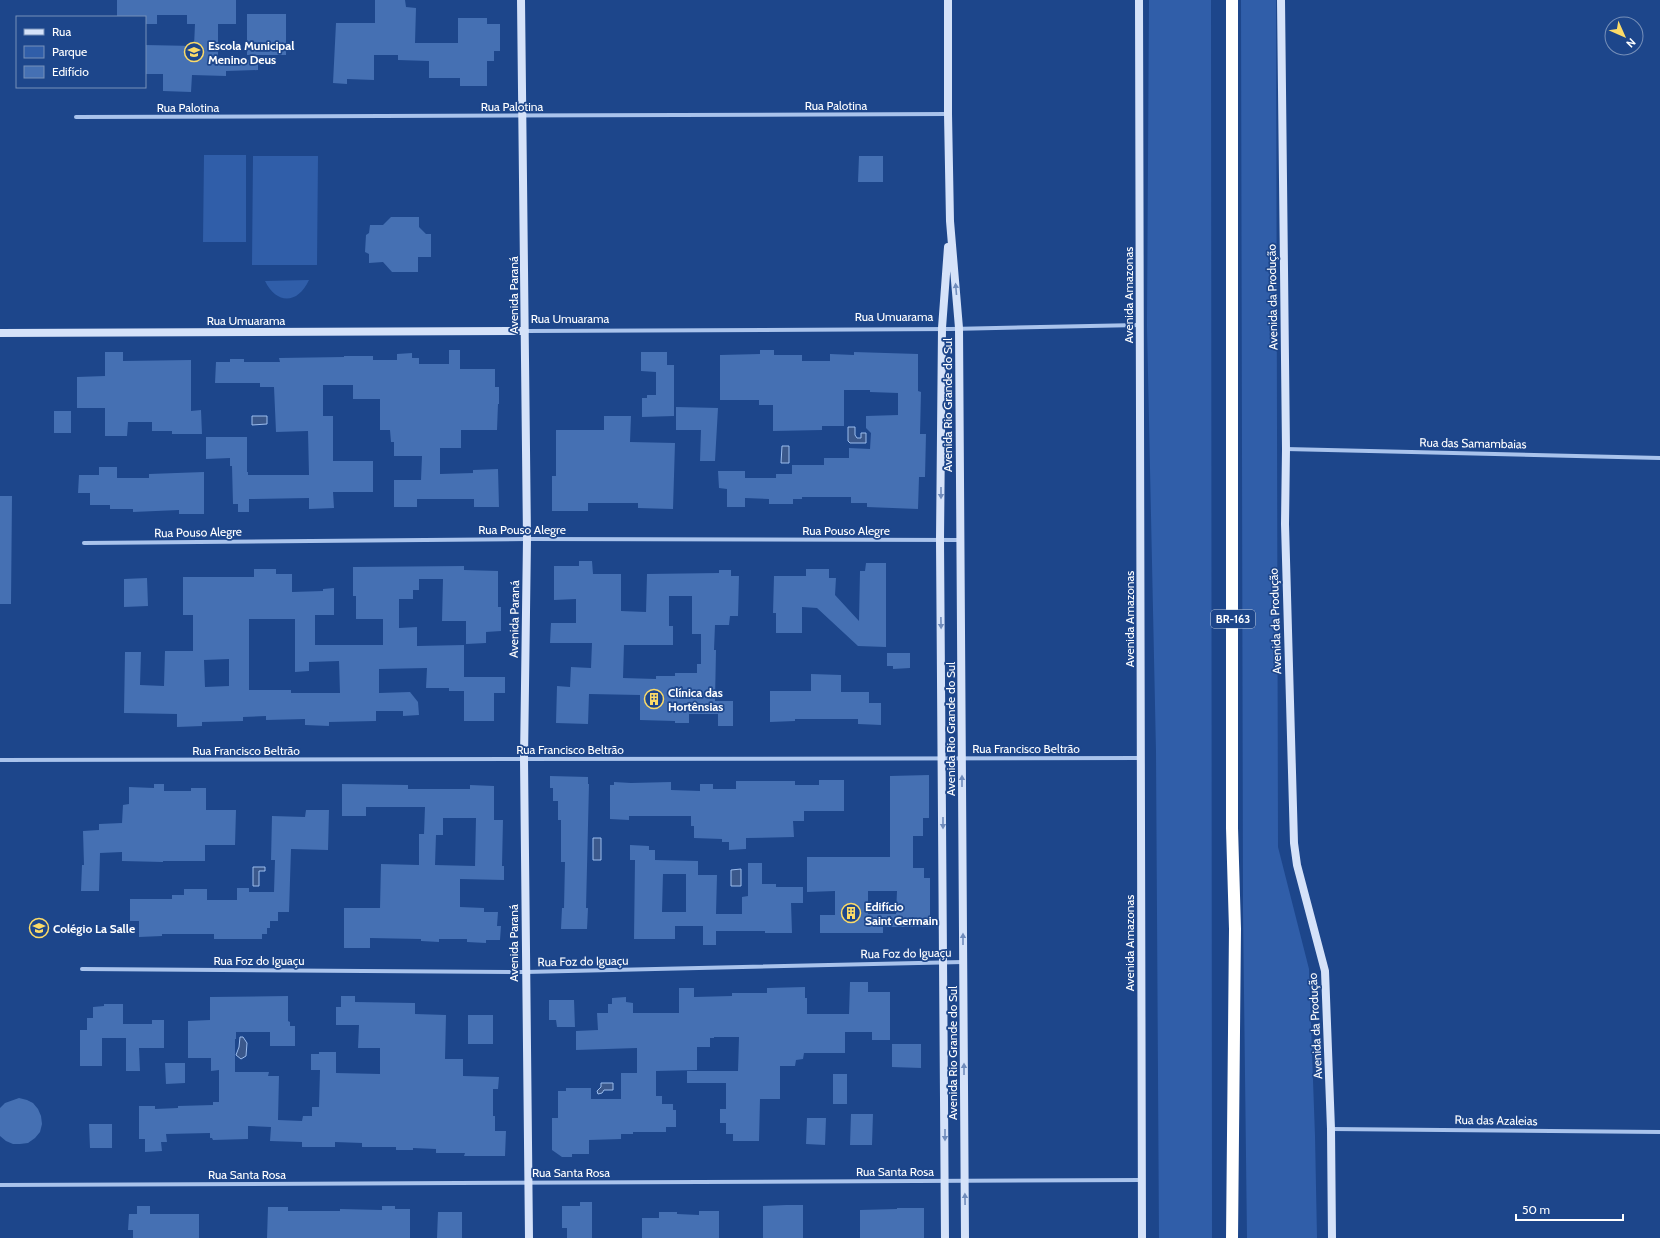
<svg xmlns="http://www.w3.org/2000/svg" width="1660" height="1238" viewBox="0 0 1660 1238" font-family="Cabin,sans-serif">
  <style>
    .green { fill: #305ea9 }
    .water { fill: #3b588b; stroke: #9cbdee }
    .building { fill: #4570b3; fill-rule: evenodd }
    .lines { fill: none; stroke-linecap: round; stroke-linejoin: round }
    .street { stroke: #a9c3ec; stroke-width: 4 }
    .secondary { stroke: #d5e2f9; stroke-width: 8 }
    .highway { stroke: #fff; stroke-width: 12 }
    .oneway { fill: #708cbc }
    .labels { text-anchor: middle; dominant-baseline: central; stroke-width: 3.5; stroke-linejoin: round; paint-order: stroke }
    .shield { fill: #1d468b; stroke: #bbc8dc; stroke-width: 1 }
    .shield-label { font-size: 11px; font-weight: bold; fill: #fff }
    .poi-label { font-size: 12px; font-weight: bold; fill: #fff; stroke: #1d468b; text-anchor: start }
    .street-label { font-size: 12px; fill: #fff; stroke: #1d468b }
  </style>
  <rect width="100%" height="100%" fill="#1d468b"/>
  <path class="green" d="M1149,0H1211L1212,1238H1159L1156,752L1147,326Z
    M1241,0H1276L1278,847L1309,969L1315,1136L1317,1238H1247L1243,911Z
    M204,155H246V242H203Z
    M253,156H318L317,265H252Z
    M309,280C298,304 277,305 265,281Z"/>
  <path class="water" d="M252,416H267V424L252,425Z
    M848,427H855V435L857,438H861V433H866V443H850L848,441Z
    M782,446H789V463H781Z
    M593,838H601V860H593Z
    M253,867H265V871H259V886H253Z
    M741,869V886H731V870Z
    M240,1037H243L247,1043L246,1056L241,1059L236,1055L239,1047Z
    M601,1083H613V1090H604L602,1093L598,1094L597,1091L601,1087Z"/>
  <path class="building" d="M117,0H236V24H218V60H258V70L226,71V76L192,75L191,92L163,91V74H145V45L194,46L195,24H187V15H157V24H145V17H117Z
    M375,0H405L406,7L416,8L415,43H458V18H487V24H500V51H494V61H487V86H460V78H429V61L398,60V55H374V80L347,79V84L333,83L336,23H375Z
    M247,14H286V55H247Z
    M859,156H883V182H858Z
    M391,217H419V227L426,234H431V257H418V272H392L383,262L369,263V254L365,252L366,235L369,233L370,225H383Z
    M449,350H460V369H495V387H499V404H498L497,430H461V448H440V474L473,473V470L498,469L499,507H474V499H417V507H394V480H421L422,456H394V442H391L390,430H380V399H353V385H323V416H333V461H373V492H333L334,508L309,509V498L249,499V512H238V504H233L232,466H230V458L206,459V437H247V472H248V475H309L308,431L276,432L274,387H260V383H215L216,362H230V359H244V362H280L279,358L344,357V356H373V360H397V354L412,353V358H419V364H449Z
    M760,350H774V355H802V361H830V354L854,355V352L918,354V391L921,392L920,434H926L925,477H919L918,509L867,507V503H851V497H802V499H793V504H769V499L745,498V507H727V489L719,488L718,471H745V478H776V474H792V465H824V458H849V448L870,449L871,433L866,428V416L898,415V393L870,392V390H844V426H822V430L773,431V405H759V400H720V355L760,354Z
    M105,352H123V361L191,360V411L201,410L202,434H172V431H152V422H128L127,436H105V408H77V377L105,376Z
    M641,352H667V365H674V416L642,417V398H647V395H656V372L641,371Z
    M676,407L718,408L715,461H700L701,430H676Z
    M54,411H71V433H54Z
    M604,416H631L630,442L675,443L673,509L638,508V503H588V511H552V476H556V430H604Z
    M99,467H117V478H149V474L204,472V514H179V510L133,512V509H110V505H90V493H78L79,475H99Z
    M0,496H12L11,604H0Z
    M579,561H592L593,574H621V611L646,612L647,574L719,573V570H731V576H739L738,616H730L729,625H715L714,650H716L715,701H733V726H718V714H689V723H675V721L640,720V695L589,694L588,724L556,723L557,686L570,687L571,667L591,668L592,643H550L551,623H576V599L554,600V566H579ZM669,596H692V634H701V664H697V673H675V676H656V679L623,678L624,645H673V626H669Z
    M866,563H886V647L858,646L817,608L802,607V633H776V613H773L774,576H806V569H829V578H836L835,595L859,621L860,571H865Z
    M464,566V570L498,571V607H501V631L486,632V643L466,644V621H442L443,579H419V590H413V599H399V628L417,627V646L464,645V677H505V693H494V721H464V691H449V688H426L427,668L379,669V693L410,692L418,702L419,715L403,716V711H376V721L329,722V726L305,725V719L266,720V716L243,717V721L202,722V726L177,727V714L124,713L125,652H141L140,685L164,686L165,651H193V615H183V577H254V569H276V574H292V592L323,591V589L334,588V615H315V645H383V619H356V596H353V567ZM249,619H295V672L309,671V662L339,661L340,693H291V690H249ZM229,659V686L205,687L204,660Z
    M147,578L148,606L124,607V579Z
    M887,653H910V668L893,669V666H887Z
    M811,674L841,675V692H869V703H881V725L858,724V719H795V721L770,722V691H811Z
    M929,775V818H923V836H913V868H924V878H930V927H883V933H820V915H835V891L807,892V857H890V776ZM868,891H897L896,914H868Z
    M550,776L588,777V784H589L586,908H588L587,929H561L562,908H564L565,862H561V820H558V801H553V788H550Z
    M819,780H844V811H804V821H793L794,837L746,838V849L729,850V842H722V839L694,838V826H691V816H629V820L610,819V785H614V782L631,783L671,782V790L700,791V784H713V789H736V781H795V785H819Z
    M154,784H164V791H191V788H206V810H236L235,845H205V861H163V862L122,861V852L100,853L99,891H81L82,865H84L83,831L99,830V824L122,823L123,805L129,804V787L154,788Z
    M342,784L408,785V789H470V785L494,786V820H503L502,866H504V880L460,879V907L484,908V912H498L497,926H501L500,940H486V943L467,942V939H439V942L421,941V939L370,938V948H344V908H380L381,864L419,865V834H424L425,807H366V816H342ZM443,818H476L475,866L435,865L436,835H443Z
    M306,810H329L328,850L291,849L289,912H278V921H270V928H267V934H262V939H214V934H162V936L139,937V921H130V899H172V895H184V889H207V900H237V888H249V892H274L275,860H271L272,816L305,817Z
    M630,845L649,846V850H655V860L698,861V875H717L716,914H742V897L748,896V863H762V884H776V887H803V903H791L792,933H765V931H716V945H703V926H675V939H634L635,860H630ZM663,874H686V912H662Z
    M850,982H868V992H890V1040H872V1032H845V1053H804L803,1059L796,1060L795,1066H780V1099H760L759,1141H733V1134H726V1123H720V1109H726V1083H687V1071H738L739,1037H714V1038H710V1047H697V1070L656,1071V1096H662V1104H673V1110H676V1127H666V1132H633V1134H621V1139L589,1140V1154H572V1157H562L552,1150V1118H558V1091H566V1088H591V1099H621V1073H637V1048L576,1050V1031L598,1030L597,1013H608V1004H612V998L626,997V1002L633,1003V1013H679V988H694V997L732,996V993H767V988L805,987V998H807V1014H849Z
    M288,996V1021L290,1022V1026H295V1046H270V1032H236V1039H235V1072H269L268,1076H279L278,1120L302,1121L303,1116H312V1107H319L320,1070H311V1054H319V1052H336V1073L380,1074V1048H358L359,1025H336V1007H341V996H355V1002L415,1003V1014L446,1015L445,1059H463V1076L499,1077L498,1089H493V1116H495V1131H506L505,1156H464L465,1153H436V1149L413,1148V1150H396V1147H362V1143L335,1142V1147H302V1142L270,1141L271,1127L248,1126V1139L213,1140L212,1138H210V1133L166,1134L167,1142H161L162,1151L145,1152V1139H139V1106H155V1109L178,1108V1106L213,1105V1102H219V1070L211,1071V1058H188V1021L210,1020V997Z
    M549,1000H574L575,1027H557L556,1020H549Z
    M104,1004H123V1024H152V1020H164V1048H139L140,1071H126V1038H102V1066H80V1030H87V1018H93V1007L104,1006Z
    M468,1015H493V1044H468Z
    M892,1044H921V1068L892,1067Z
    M165,1063H185V1083L166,1084Z
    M833,1074H847V1104H833Z
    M19,1098L27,1100L33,1103L38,1109L41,1116L42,1124L40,1132L35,1138L28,1143L20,1144H13L6,1141L0,1136V1108L5,1103Z
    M851,1114H873L872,1145H850Z
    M807,1118H826L825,1145L806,1144Z
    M89,1124H112V1148H90Z
    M580,1202H592V1238H567V1228H562V1206H580Z
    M786,1205H803V1238H763V1206Z
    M137,1206H150V1214H199V1238H133V1230H128L129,1214H137Z
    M382,1206H395V1209H410V1238H267L268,1207H288V1211H340V1209L382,1210Z
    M897,1208H924V1238H860V1210L897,1209Z
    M699,1211H719V1238H642V1218H659V1212H677V1214L699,1215Z
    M438,1212H462V1238H437Z"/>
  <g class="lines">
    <path class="street" d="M76,117L948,114
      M525,331L951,329L1139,325
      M1286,449L1660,458
      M84,543L527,539L960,540
      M0,760L1141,758
      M82,969L525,972L963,962
      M1331,1129L1660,1132
      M0,1185L1142,1180"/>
    <path class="secondary" d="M521,0L527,539L524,759L529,1238
      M948,0V114L950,221L959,328L965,1238
      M1139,0L1142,1238
      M1281,0L1286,449L1285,524L1294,843L1297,865L1325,971L1331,1129L1332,1238
      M0,333L525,331
      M945,1238L940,540L942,328L948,247"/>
    <path class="highway" d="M1232,0V828L1235,929L1232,1238"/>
  </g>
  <defs><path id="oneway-solid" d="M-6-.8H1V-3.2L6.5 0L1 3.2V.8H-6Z"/></defs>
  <g class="oneway">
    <use href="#oneway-solid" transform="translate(956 289) rotate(-95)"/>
    <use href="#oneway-solid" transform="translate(941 493) rotate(90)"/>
    <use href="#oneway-solid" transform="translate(941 623) rotate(89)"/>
    <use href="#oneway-solid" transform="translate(962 781) rotate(-90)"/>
    <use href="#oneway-solid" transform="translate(943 823) rotate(90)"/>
    <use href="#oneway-solid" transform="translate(963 939) rotate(-90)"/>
    <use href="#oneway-solid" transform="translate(964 1069) rotate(-90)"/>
    <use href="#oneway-solid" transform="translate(945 1135) rotate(90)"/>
    <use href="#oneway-solid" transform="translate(965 1199) rotate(-91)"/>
  </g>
  <defs>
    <g id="school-ring" transform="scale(1)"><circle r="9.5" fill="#1d468b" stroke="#fcdb68" stroke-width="1.5"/><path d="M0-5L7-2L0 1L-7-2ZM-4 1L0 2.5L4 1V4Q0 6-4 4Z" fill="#fcdb68"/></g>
    <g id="building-ring" transform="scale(1)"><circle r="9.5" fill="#1d468b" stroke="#fcdb68" stroke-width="1.5"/><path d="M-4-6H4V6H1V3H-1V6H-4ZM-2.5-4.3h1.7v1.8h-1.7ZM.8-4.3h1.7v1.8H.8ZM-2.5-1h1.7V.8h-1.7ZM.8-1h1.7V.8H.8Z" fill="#fcdb68"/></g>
  </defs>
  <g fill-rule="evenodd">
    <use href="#school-ring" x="194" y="52"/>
    <use href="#building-ring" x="654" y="699"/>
    <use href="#building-ring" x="851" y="913"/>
    <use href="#school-ring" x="39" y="928"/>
  </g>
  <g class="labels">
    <rect class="shield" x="1211" y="610" width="44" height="18" rx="3"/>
    <g class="shield-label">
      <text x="1233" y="619">BR-163</text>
    </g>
    <g class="poi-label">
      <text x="208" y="45">Escola Municipal<tspan x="208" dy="14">Menino Deus</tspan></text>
      <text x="668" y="692">Clínica das<tspan x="668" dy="14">Hortênsias</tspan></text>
      <text x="865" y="906">Edifício<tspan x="865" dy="14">Saint Germain</tspan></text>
      <text x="53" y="928">Colégio La Salle</text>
    </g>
    <g class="street-label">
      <text x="836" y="105">Rua Palotina</text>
      <text x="512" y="106">Rua Palotina</text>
      <text x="188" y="107">Rua Palotina</text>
      <text transform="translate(513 295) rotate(-90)">Avenida Paraná</text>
      <text transform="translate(1128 295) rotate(-90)">Avenida Amazonas</text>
      <text transform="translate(1272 297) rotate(-91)">Avenida da Produção</text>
      <text x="894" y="316">Rua Umuarama</text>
      <text x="570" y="318">Rua Umuarama</text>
      <text x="246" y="320">Rua Umuarama</text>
      <text transform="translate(947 405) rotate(-90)">Avenida Rio Grande do Sul</text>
      <text transform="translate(1473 443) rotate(1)">Rua das Samambaias</text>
      <text x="522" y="529">Rua Pouso Alegre</text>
      <text x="846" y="530">Rua Pouso Alegre</text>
      <text transform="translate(198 532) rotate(-1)">Rua Pouso Alegre</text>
      <text transform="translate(514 619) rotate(-89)">Avenida Paraná</text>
      <text transform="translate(1129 619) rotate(-90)">Avenida Amazonas</text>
      <text transform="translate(1275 621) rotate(-92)">Avenida da Produção</text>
      <text transform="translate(950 729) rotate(-90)">Avenida Rio Grande do Sul</text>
      <text x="1026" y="748">Rua Francisco Beltrão</text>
      <text x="570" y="749">Rua Francisco Beltrão</text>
      <text x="246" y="750">Rua Francisco Beltrão</text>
      <text transform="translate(513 943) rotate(-90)">Avenida Paraná</text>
      <text transform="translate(1129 943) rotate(-90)">Avenida Amazonas</text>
      <text transform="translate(906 953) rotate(-1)">Rua Foz do Iguaçu</text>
      <text x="259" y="960">Rua Foz do Iguaçu</text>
      <text transform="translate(583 961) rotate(-1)">Rua Foz do Iguaçu</text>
      <text transform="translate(1315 1026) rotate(-93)">Avenida da Produção</text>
      <text transform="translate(952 1053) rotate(-90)">Avenida Rio Grande do Sul</text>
      <text transform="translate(1496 1120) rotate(1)">Rua das Azaleias</text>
      <text x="895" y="1171">Rua Santa Rosa</text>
      <text x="571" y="1172">Rua Santa Rosa</text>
      <text x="247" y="1174">Rua Santa Rosa</text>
    </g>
  </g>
  <rect x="16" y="16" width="130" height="72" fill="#1d468b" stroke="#7790b9"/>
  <rect x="24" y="29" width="20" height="6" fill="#d5e2f9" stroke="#7790b9"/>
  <text x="52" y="36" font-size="12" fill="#ffffff">Rua</text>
  <rect x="24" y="46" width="20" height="12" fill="#305ea9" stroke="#7790b9"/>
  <text x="52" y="56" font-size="12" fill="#ffffff">Parque</text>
  <rect x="24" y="66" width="20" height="12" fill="#4570b3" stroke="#7790b9"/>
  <text x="52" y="76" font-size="12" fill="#ffffff">Edifício</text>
  <g transform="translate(1624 36) rotate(135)"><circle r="19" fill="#1d468b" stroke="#7790b9"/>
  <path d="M0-3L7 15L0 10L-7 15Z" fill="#fcdb68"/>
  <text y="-6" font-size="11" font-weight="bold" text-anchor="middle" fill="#ffffff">N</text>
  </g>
  <path d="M1516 1214v6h107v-6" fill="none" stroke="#ffffff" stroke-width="2"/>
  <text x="1522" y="1214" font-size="12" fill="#ffffff" stroke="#1d468b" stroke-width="3" paint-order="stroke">50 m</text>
</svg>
